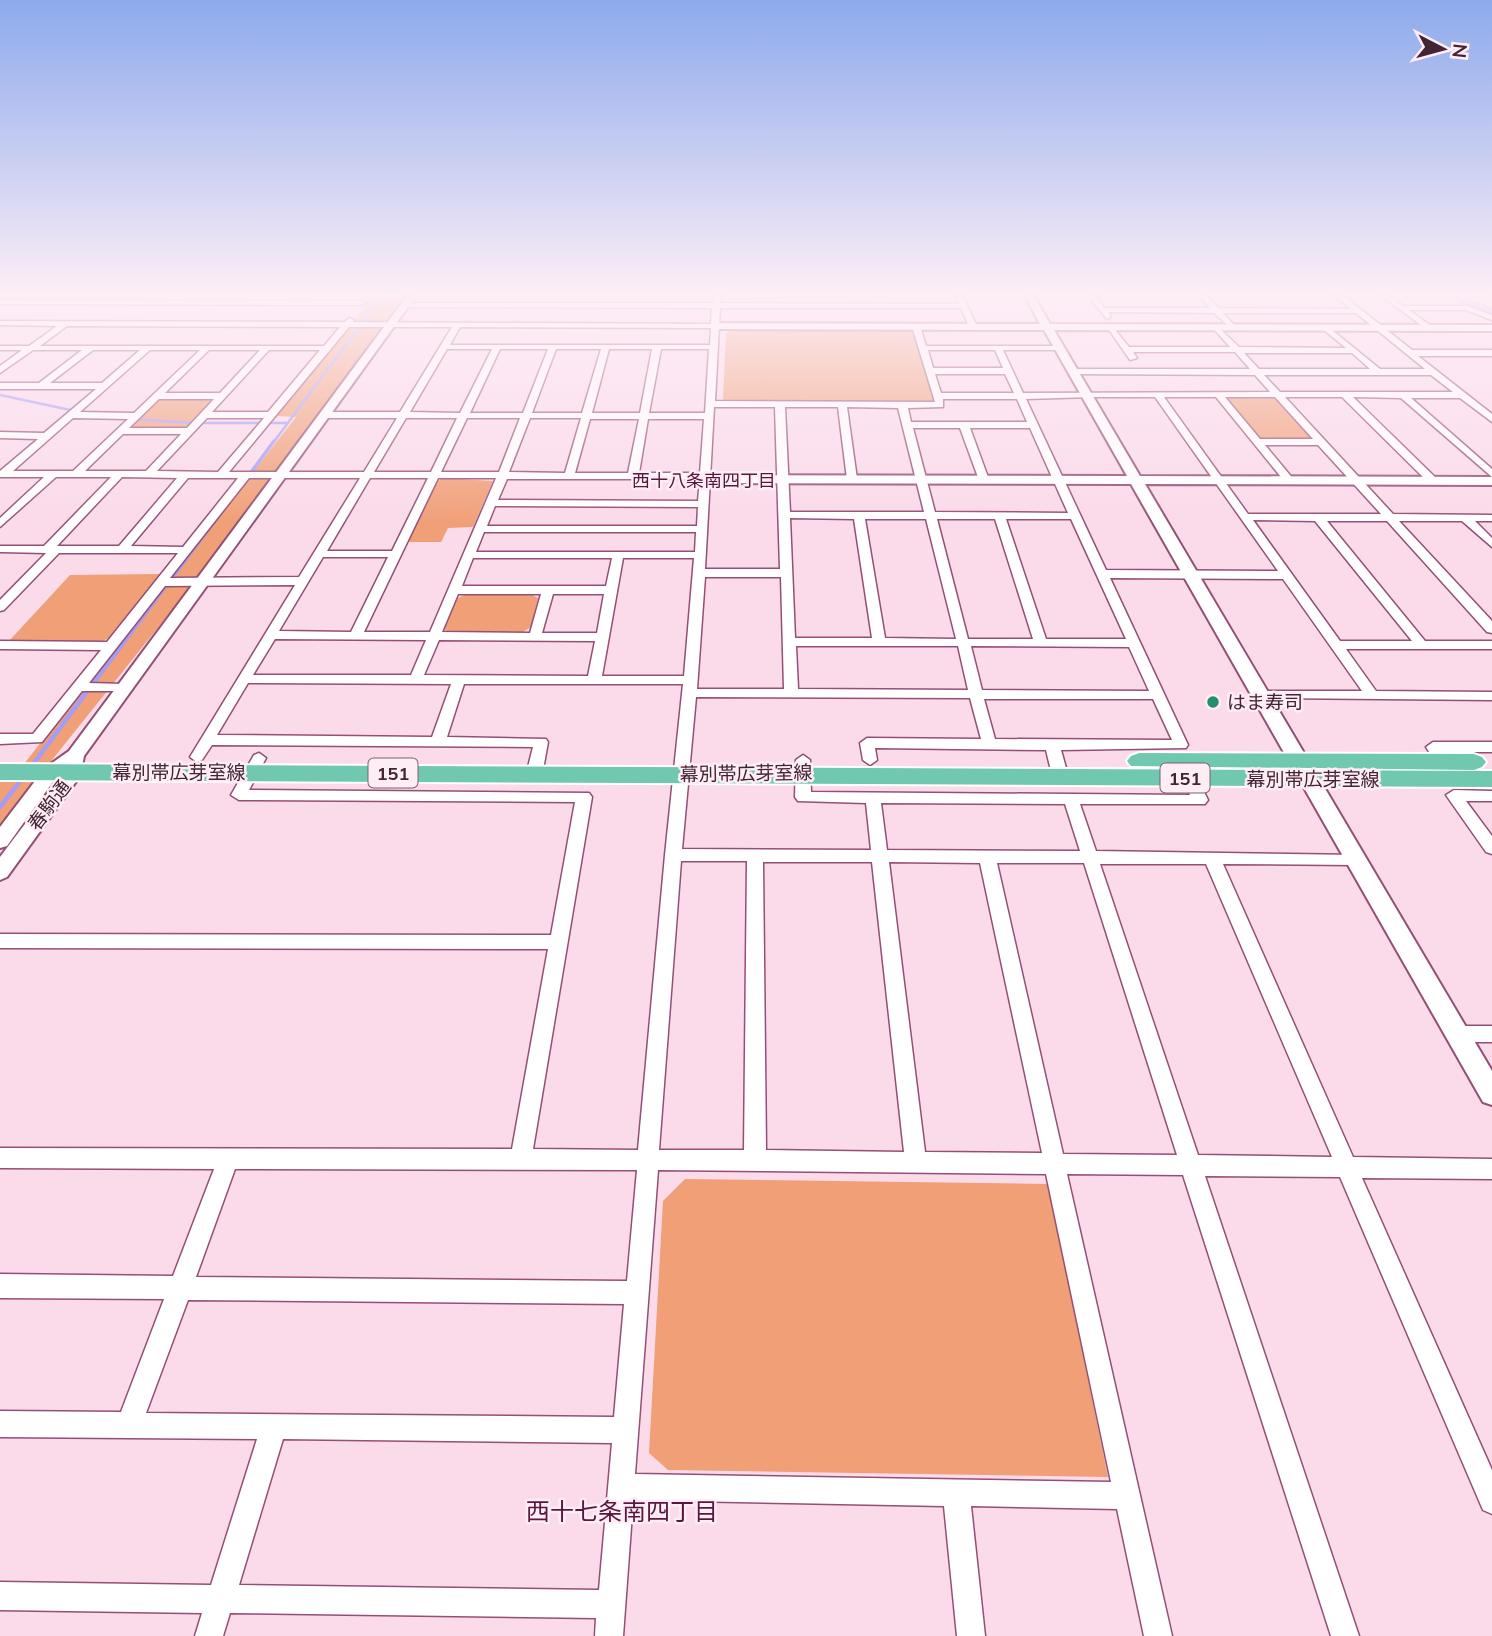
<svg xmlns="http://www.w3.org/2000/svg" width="1492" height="1636" viewBox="0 0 1492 1636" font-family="Mulish,'Noto Sans JP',sans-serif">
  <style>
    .green { fill: #f09f77 }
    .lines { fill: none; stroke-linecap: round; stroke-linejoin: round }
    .stream-far2 { stroke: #a49cf5; stroke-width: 2.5 }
    .stream-far1 { stroke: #a49cf5; stroke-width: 3.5 }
    .stream { stroke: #a49cf5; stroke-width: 4.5 }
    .river { fill: #a49cf5; fill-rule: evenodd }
    .minor-casing { stroke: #944f75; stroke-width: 3 }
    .tertiary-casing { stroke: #944f75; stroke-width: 4 }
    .primary-casing { stroke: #fff; stroke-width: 4 }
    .minor { fill: #fff; fill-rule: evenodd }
    .tertiary { fill: #fff; fill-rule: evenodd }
    .primary { fill: #6fc8af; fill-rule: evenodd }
    .poi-dot { fill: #258f6d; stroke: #feedf5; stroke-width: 2.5 }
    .labels { text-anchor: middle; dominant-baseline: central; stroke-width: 5; stroke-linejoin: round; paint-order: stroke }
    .far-neighbourhood-label { font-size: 18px; fill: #57173e; stroke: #feedf5 }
    .shield { fill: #feedf5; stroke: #7a606f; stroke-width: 2 }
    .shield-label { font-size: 18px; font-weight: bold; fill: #422435 }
    .poi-label { font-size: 19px; fill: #422435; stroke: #feedf5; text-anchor: start }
    .street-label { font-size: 19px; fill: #422435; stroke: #feedf5 }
    .near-neighbourhood-label { font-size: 24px; fill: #57173e; stroke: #feedf5 }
  </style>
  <rect width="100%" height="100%" fill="#fbdaea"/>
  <path class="green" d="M374,296H404L196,580L0,825V778H13L296,417L276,416Z
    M906,329L913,332L935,399L930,403L723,400L726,333L731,330Z
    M1227,396L1275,398L1312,437L1311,440L1259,438L1226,400Z
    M162,398H216L188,427H129Z
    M443,478L493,481L473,527L448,528L441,542H406L436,482Z
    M160,574L109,638L100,642L9,641L70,575Z
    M466,594H530L538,598L531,627L523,632H449L443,629L456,599Z
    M685,1179L1048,1184L1108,1477L668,1470L649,1453L663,1201Z"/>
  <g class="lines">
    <path class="stream-far2" d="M0,395L75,411
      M122,418L192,423H288
      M273,443L382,296"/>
    <path class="stream-far1" d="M249,475L274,441
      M131,633L223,510"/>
    <path class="stream" d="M31,767L132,631
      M0,807L24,776"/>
    <path class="river" d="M1442,296H1462L1492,307V316Z"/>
    <g class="minor-casing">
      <path id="minor" d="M713,296H721L720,303L959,304L956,297L963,296L977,327L970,329L961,308H720L715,401L935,402L912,326L916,324L920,326L926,346H1062V350H1003L1023,393L1270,392L1255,375L1071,374V370L1074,369H1250L1235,352H1133L1137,358L1130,360L1107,327L1111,325L1129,347H1230L1212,327L1216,325L1239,347L1346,348L1324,330L1327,326L1380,369H1425L1356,313H1223L1236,327L1232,329L1214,313L1108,312L1111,317L1107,319L1088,296H1096L1104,308H1210L1199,296H1207L1219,308L1350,309L1335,296H1344L1412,350H1492V356H1418L1492,414V422L1460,398H1411L1492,469V477L1401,398L1353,397L1437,479V483H1429L1342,397H1285L1393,514L1492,515V521H1475L1492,538V547L1462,521H1399L1492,621V633L1487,632L1387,521H1327L1425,641H1492V649H1346L1376,691L1492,692V700L1256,698L1254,695L1261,691H1362L1283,579L1110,578L1188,745L1186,748L1061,750L1068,775L1060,780L1052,775L1046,750L875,748L877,760L870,765L863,760L860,743L867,738L981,739L970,698L696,697L682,849L871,850L866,803L798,801L795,797L796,760L803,755L810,760L811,792L1190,795L1182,778L1190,773L1195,774L1208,800L1205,804H1080L1096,851L1361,855L1363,859L1361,863L1355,865L1223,864L1353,1157L1492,1159V1179L1362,1178L1492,1470V1514L1483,1510L1340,1177L1205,1176L1359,1636H1331L1183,1175L1067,1174L1172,1636H1144L1117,1509L971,1506L985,1636H957L944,1506L633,1500L623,1636H595L596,1618L230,1613L223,1636H195L202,1613L0,1610V1582L211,1585L257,1439L0,1437V1411L121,1412L164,1299L0,1298V1274L173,1276L214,1169L0,1168V1148L512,1149L548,949L0,948V934L551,935L575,802L239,800L231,795L254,755L259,753L266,758L249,790L589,793L592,797L533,1149L638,1150L665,855L683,684H464L447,737L546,739L548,742L542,775L534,780L526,775L533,747L212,745L202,760L197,762L190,757L295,585L165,586L89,683L124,684L131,688L129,691H82L42,742L0,744V734H33L101,650L0,649V641L107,642L178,553H59L4,610L0,611V600L46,553L0,552V546H44L111,477H56L0,527V518L44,477H0V471L38,439L0,438V432L44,433L96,389H0V383H39L82,350H33L0,373V366L22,350H0V346H29L57,326L0,325V321L344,322L350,318L354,320L352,322L711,324L712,308L406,307L402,305L406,303H713ZM67,326L340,327L324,346H40ZM349,327H452L400,412H324L319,415L324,418H397L364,472H229ZM460,327L711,328L710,345H450ZM447,349H492L460,413L410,412ZM500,349H548L523,413H470ZM556,349H601L582,413H532ZM609,349H652L640,413H592ZM661,349H709L705,413H649ZM93,350H140L102,383H50ZM150,350H200L134,413L80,412ZM209,350H260L220,393H165ZM269,350H320L268,412H212ZM928,350H995L1003,368H933ZM1244,353H1352L1370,369H1259ZM935,374H1005L1014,393H941ZM1264,375H1431L1453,392H1280ZM1092,397H1155L1278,571L1106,570L1026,399ZM1164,397H1216L1285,482L1294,480L1265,445H1318L1381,514H1248ZM1225,397H1275L1313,439H1260ZM159,399H214L187,428H129ZM943,399H1017L1027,422H911L908,408L943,407ZM714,407H775L780,569H705ZM785,407H838L847,479L852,482L857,479L847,407L898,408L924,512H790ZM73,418L128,419L73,471H13ZM207,418H264L218,472L157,471ZM406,418H457L431,472H374ZM467,418H520L499,472H441ZM530,418H581L565,473L509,472ZM590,419H639L628,473H575ZM648,419H704L700,473H639ZM913,428H960L979,480L984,483L989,480L970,428H1030L1068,513L935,512ZM123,434H181L146,471H85ZM122,477L177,478L119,546H57ZM188,478H238L183,547L131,546ZM249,478H360L299,577L170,578ZM370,478H428L392,551H327ZM438,478H496L430,632H364ZM507,479H700L698,501L498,500ZM495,506L698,507L697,526H487ZM790,518L854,519L872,638H795ZM865,519H926L956,639L885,638ZM937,519H995L1033,639H968ZM1006,519H1071L1126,639H1046ZM1253,520L1315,521L1412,641H1340ZM484,532H696L695,552H476ZM323,557H388L351,632L279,631ZM473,558H612L606,586H462ZM623,558H694L684,676H602ZM705,577H781L784,689H697ZM458,594H541L530,633L442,632ZM553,594H604L597,633H542ZM275,639L426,640L411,675H253ZM439,640L595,641L588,676L424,675ZM796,646H958L968,690L798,689ZM971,646L1129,647L1149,691L982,690ZM248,683L451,684L432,737L217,735ZM984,699H1153L1172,740L995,739ZM881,803L1065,804L1080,851L887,850ZM681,861H747L744,1150H659ZM763,862H872L904,1152L766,1150ZM889,862L980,863L1042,1153L925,1152ZM997,863H1084L1177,1155L1063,1154ZM1100,864H1206L1332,1157L1198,1155ZM235,1169L637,1170L627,1281L196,1277ZM658,1170L1046,1174L1111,1482L635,1474ZM188,1300L624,1304L614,1417L146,1413ZM283,1439L612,1443L599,1590L239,1585Z
        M1381,296H1390L1403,306H1467L1492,315V320L1466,310H1409L1431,326L1428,330Z
        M0,300L363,301L367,303L363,305L0,304Z
        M1433,742H1492V752H1444L1450,762L1443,767L1438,766L1426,747Z
        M1454,790L1492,791V801H1466L1492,836V854L1486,852L1446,795Z
        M1458,1026H1492V1042H1458L1451,1040L1448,1034L1451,1028Z"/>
    </g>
    <g class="tertiary-casing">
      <path id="tertiary" d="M407,296H416L84,756L80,776L7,877L0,880V857L65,771L57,776L7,846L0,848V827L45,768L69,751Z
        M1025,296H1034L1050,324L1492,325V331L1054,330L1140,476L1492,477V485L1145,484L1492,1071V1105L1483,1102L1131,484L706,483L700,479L706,475L1127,476L1044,330L716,329L711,326L716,323L1040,324Z"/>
    </g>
    <g class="primary-casing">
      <path id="primary" d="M1139,753L1474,754L1482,757L1486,762L1482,767L1474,770L1131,766L1127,761L1131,756Z
        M0,764L1492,771V787L0,780Z"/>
    </g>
    <use href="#minor" class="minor"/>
    <use href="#tertiary" class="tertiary"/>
    <use href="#primary" class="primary"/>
  </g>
  <linearGradient id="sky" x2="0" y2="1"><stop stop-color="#8daaed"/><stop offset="0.56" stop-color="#fdeef6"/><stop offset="1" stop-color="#fdeef6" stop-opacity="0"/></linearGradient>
  <rect width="1492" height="525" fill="url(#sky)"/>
  <circle class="poi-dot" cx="1213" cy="702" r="7"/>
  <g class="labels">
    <g class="far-neighbourhood-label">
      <text x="704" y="480">西十八条南四丁目</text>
    </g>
    <g class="shield">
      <rect x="368.5" y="758.5" width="49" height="29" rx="5"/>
      <rect x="1160.5" y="763.5" width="49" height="29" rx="5"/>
    </g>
    <g class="shield-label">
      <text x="393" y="773">151</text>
      <text x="1185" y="778">151</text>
    </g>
    <g class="poi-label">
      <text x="1227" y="702">はま寿司</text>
    </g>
    <g class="street-label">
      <text x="179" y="772">幕別帯広芽室線</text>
      <text transform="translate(746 773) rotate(-1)">幕別帯広芽室線</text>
      <text x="1313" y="779">幕別帯広芽室線</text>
      <text transform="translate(49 805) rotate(-53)">春駒通</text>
    </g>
    <g class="near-neighbourhood-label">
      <text x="622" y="1511">西十七条南四丁目</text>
    </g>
  </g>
  <g transform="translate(1443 49) rotate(96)" stroke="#feedf5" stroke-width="5" paint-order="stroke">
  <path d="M0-5L12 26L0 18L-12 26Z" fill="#422435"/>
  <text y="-10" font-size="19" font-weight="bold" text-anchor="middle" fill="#422435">N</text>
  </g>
</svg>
